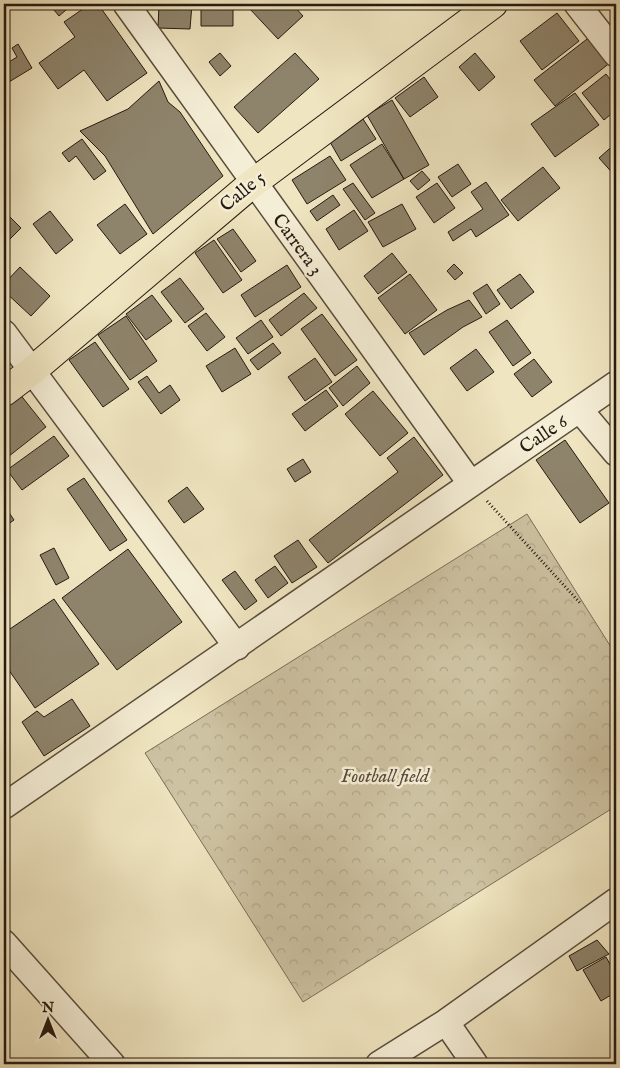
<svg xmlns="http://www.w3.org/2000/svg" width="620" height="1068" viewBox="0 0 620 1068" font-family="'IM FELL English',serif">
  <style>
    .forest { fill: url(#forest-crowns); stroke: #796e59 }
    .building { fill: #8e846c; stroke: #251a10 }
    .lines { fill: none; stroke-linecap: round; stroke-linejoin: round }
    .minor-casing { stroke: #584d3c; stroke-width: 28 }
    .major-casing { stroke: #251a10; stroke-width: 30 }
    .path { stroke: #251a10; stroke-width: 3; stroke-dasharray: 1 2.5; stroke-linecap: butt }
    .minor { stroke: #f5eed6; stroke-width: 25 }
    .major { stroke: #efe5c0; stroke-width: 28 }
    .labels { text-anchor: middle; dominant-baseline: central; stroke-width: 5; stroke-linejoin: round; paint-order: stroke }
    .street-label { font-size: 19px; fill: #251a10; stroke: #f5eed6 }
    .park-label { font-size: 19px; font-style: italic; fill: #574c3c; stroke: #f5eed6 }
  </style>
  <defs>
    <pattern id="forest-crowns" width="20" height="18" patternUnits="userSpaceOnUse" patternTransform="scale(1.25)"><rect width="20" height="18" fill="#cdc2a2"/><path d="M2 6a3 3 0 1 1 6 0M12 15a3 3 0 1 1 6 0" fill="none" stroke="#b0a68a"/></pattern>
  </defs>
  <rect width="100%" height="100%" fill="#efe5c0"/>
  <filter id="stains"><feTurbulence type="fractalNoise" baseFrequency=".004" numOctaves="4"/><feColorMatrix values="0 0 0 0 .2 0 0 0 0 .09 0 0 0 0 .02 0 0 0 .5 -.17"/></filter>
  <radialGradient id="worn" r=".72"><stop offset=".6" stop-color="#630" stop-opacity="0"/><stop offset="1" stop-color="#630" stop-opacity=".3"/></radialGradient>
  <path class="forest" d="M527,514L616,655V806L303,1002L145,753Z"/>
  <path class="building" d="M49,4H73L59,16Z
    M90,4H98L147,73L107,101L84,70L58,89L39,63L75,37L64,22Z
    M159,4H192L190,29L158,28Z
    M201,4H233V26H201Z
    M252,4H292L303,16L278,39L248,7Z
    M557,13L579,41L542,70L520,41Z
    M591,36L611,62L555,106L534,80Z
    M18,44L32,68L4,85V65L17,57L12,48Z
    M220,53L231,66L220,76L209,62Z
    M295,53L319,79L258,133L234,107Z
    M475,53L495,77L479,91L459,67Z
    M606,74L616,87V110L604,120L582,93Z
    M424,77L438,97L410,117L395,98Z
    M159,81L168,102L180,112L223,176L153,234L105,156L80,131L128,109Z
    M575,93L599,125L555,157L531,124Z
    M392,100L429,165L404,179L367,115Z
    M363,119L376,139L341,161L330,142Z
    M82,139L106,171L94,180L76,156L69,162L62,153Z
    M616,143V177L599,158Z
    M382,144L404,179L372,198L350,165Z
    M330,156L346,180L307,204L292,180Z
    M458,164L471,184L452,197L438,177Z
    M543,167L560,188L518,221L501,200Z
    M422,171L430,180L418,190L410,181Z
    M486,182L509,215L476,237L471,229L453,241L448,232L483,209L471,192Z
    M353,183L375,213L365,220L343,189Z
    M437,183L455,208L434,223L416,197Z
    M333,195L340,205L317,221L310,211Z
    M125,204L147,234L120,254L97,225Z
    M402,204L416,229L383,247L368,222Z
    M354,210L368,231L339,250L326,229Z
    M4,211L21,228L4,245Z
    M50,211L73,240L56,254L33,224Z
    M233,229L256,261L241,272L217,239Z
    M214,240L242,280L223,293L195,253Z
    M392,253L407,272L378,294L364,276Z
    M454,264L463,273L455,280L447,271Z
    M287,265L301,287L255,317L241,295Z
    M20,267L50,296L31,316L4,291V284Z
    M410,274L437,310L405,334L378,298Z
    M520,274L534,292L511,309L497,290Z
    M180,278L204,309L185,323L161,292Z
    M487,284L500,304L486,314L473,293Z
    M304,293L317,308L281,336L269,320Z
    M152,295L172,321L146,340L126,314Z
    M469,300L482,317L463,327L424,355L409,333L447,310Z
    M206,313L225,337L207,351L188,326Z
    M322,314L357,360L335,376L301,329Z
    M126,316L157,361L130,380L98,335Z
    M261,320L273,337L248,354L236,338Z
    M507,320L531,353L513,366L489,332Z
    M95,342L129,389L103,407L69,360Z
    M273,343L281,353L258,370L250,360Z
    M235,348L251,374L222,392L206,366Z
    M476,349L494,372L467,391L450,368Z
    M315,358L332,382L305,401L288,377Z
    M534,359L552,382L532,397L514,374Z
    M357,366L370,383L343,406L329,388Z
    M147,376L159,393L170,385L180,400L161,414L138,382Z
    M326,390L338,406L305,431L292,414Z
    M373,391L408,433L380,456L345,414Z
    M19,393L46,427L4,460V405Z
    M54,436L69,456L22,490L7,470Z
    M414,437L443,475L328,563L309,540L398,472L387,458Z
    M565,440L609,503L580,523L536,460Z
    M303,459L311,472L295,482L287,469Z
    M84,478L127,540L110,551L67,489Z
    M187,487L204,509L184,523L168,501Z
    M4,505L14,520L4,527Z
    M298,540L317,567L292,583L274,556Z
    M54,548L69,578L56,585L40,555Z
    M128,549L182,622L117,670L62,598Z
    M275,566L288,583L268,598L255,580Z
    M235,571L257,601L245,610L222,580Z
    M54,599L99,664L35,708L4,663V633Z
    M72,699L90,726L44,756L22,722L37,711L44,717Z
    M597,940L609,954L577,971L569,956Z
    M606,957L616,975V992L601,1001L583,970Z"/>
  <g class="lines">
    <g class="minor-casing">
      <path id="minor" d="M126,4L471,484
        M577,4L616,54
        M4,333L237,647
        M580,410L616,453
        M4,806L616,384
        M4,943L112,1064
        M446,1022L475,1064
        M379,1064L446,1022L616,901"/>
    </g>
    <g class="major-casing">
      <path id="major" d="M4,392L33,370L253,183L493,4"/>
    </g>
    <path class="path" d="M326,4H327
      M487,501L581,604"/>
    <use href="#minor" class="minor"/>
    <use href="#major" class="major"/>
  </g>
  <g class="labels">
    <g class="street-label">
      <text transform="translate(243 192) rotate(-39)">Calle 5</text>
      <text transform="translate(297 245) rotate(54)">Carrera 3</text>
      <text transform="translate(544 435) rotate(-34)">Calle 6</text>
    </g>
    <g class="park-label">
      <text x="385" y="777">Football field</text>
    </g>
  </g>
  <rect width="620" height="1068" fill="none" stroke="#efe5c0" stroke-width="20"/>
  <rect x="5" y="5" width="610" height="1058" fill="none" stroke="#251a10" stroke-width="2.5"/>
  <rect x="10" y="10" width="600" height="1048" fill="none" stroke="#251a10"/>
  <g transform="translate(48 1020)" stroke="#f5eed6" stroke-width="4" paint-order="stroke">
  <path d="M0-4L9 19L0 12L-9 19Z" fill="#251a10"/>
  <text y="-8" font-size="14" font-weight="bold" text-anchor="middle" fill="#251a10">N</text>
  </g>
  <rect width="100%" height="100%" filter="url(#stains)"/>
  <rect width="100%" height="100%" fill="url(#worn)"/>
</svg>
